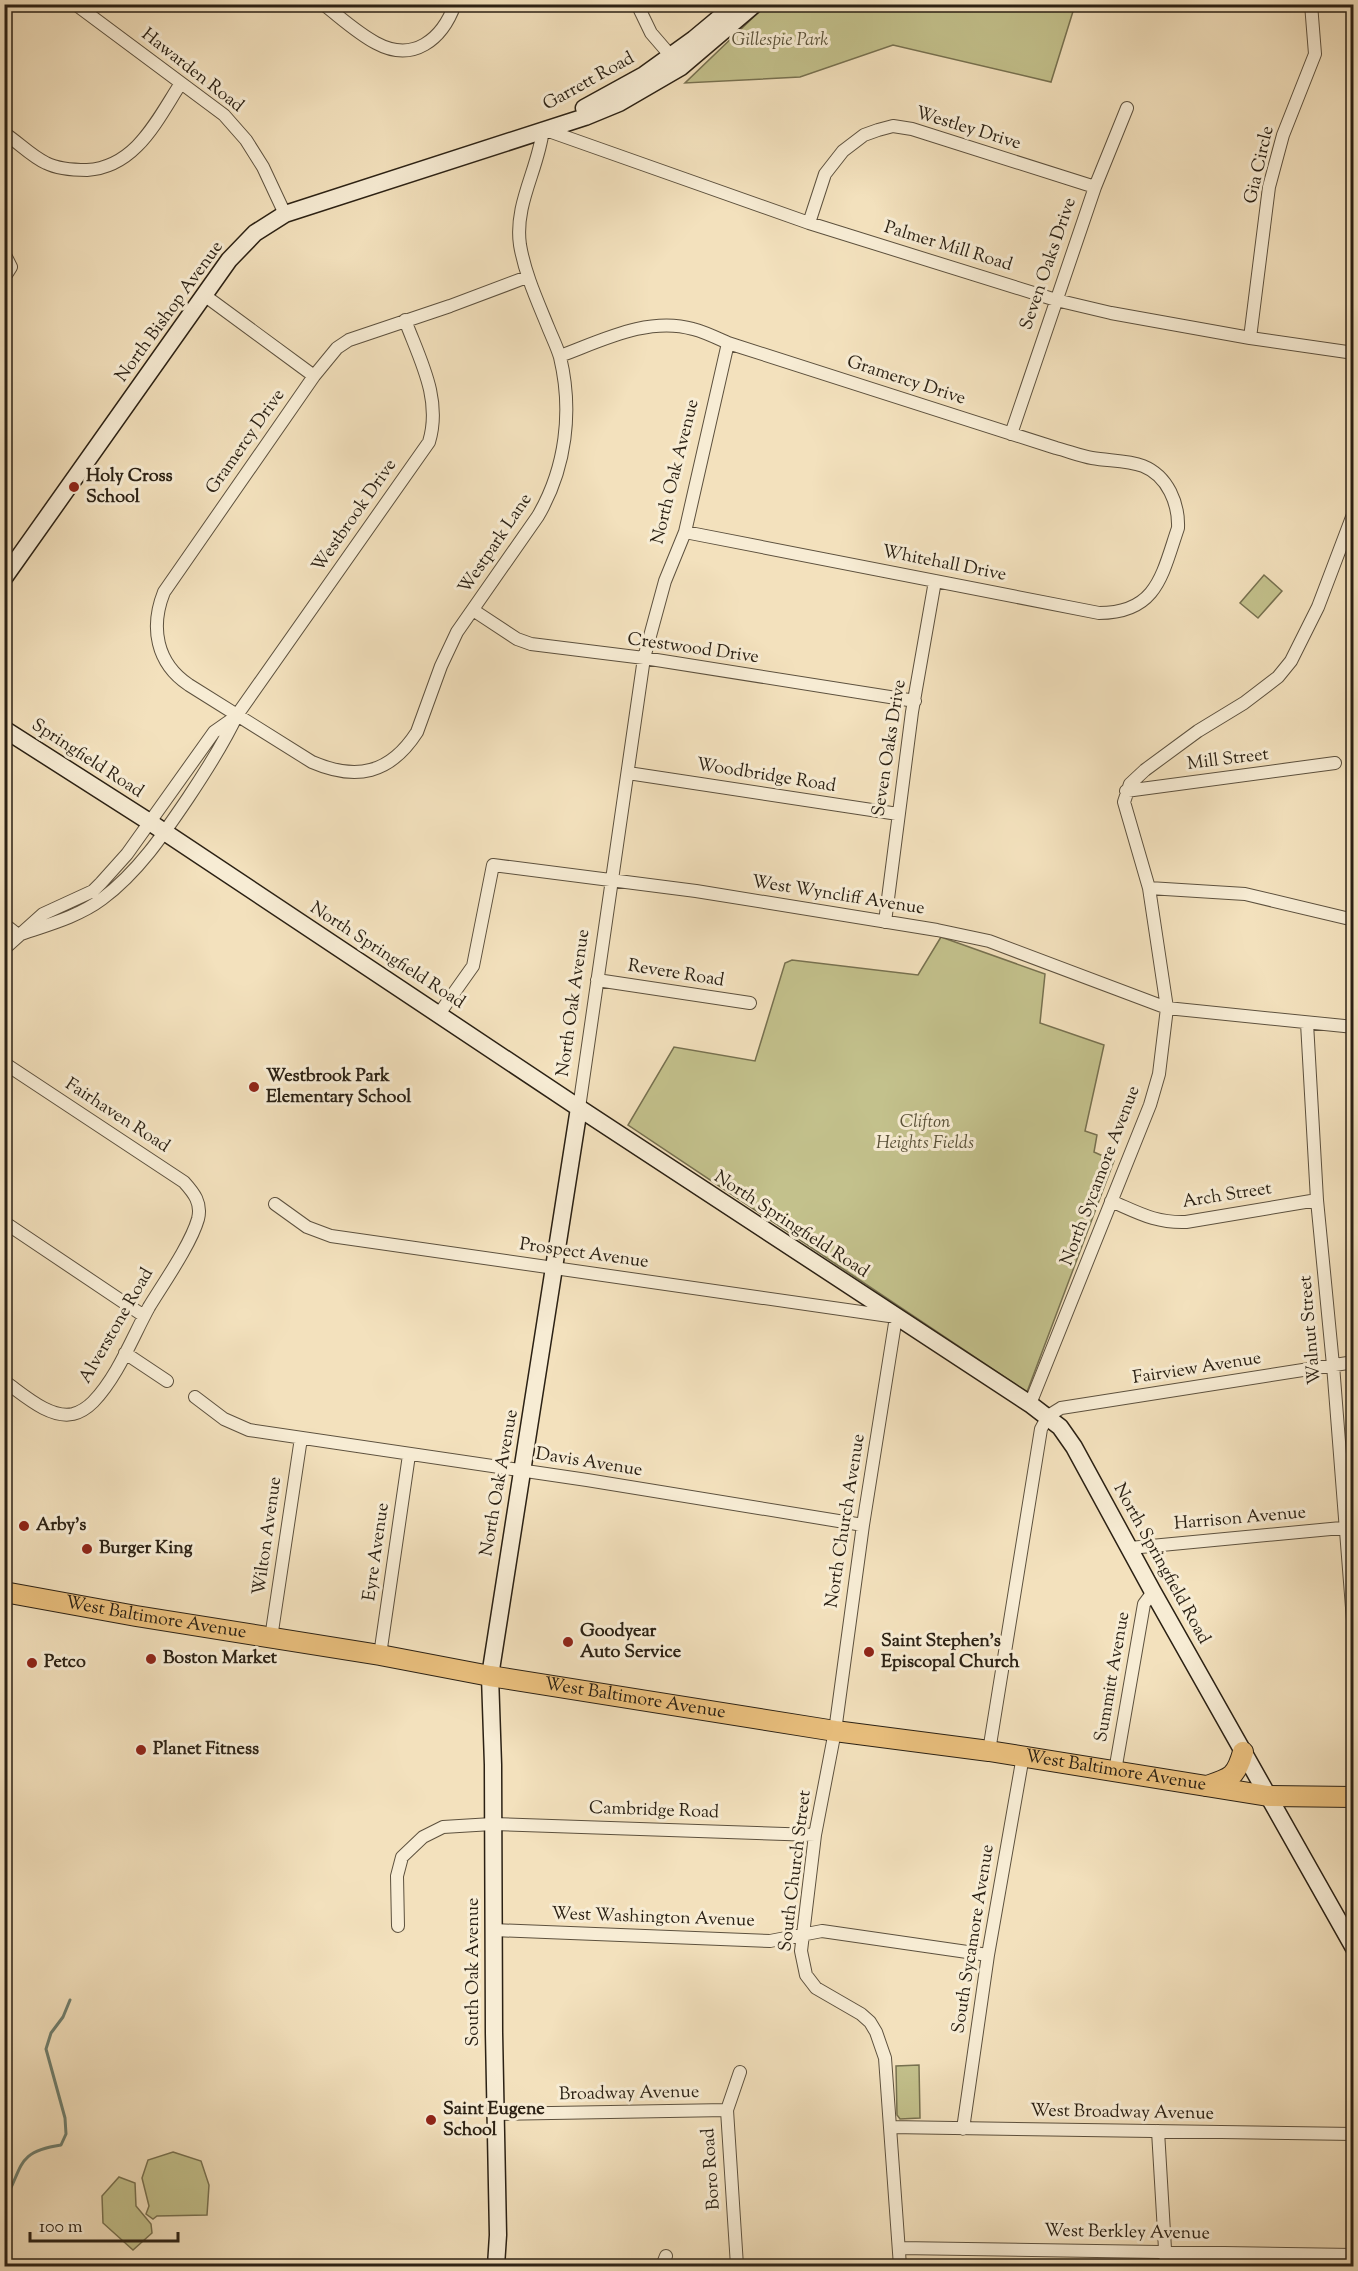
<svg xmlns="http://www.w3.org/2000/svg" width="1358" height="2271" viewBox="0 0 1358 2271" font-family="'Sorts Mill Goudy',serif">
  <style>
    .green { fill: #c3c18c; stroke: #777150; stroke-width: 1.5 }
    .lines { fill: none; stroke-linecap: round; stroke-linejoin: round }
    .stream { stroke: #6f7f6f; stroke-width: 3 }
    .minor-casing { stroke: #5d513e; stroke-width: 14 }
    .secondary-casing { stroke: #2b2114; stroke-width: 19 }
    .primary-casing { stroke: #2b2114; stroke-width: 22 }
    .minor { stroke: #f7ecd4; stroke-width: 12 }
    .secondary { stroke: #f7ecd4; stroke-width: 16 }
    .primary { stroke: #eac07e; stroke-width: 20 }
    .poi-dot { fill: #8f2418; stroke: #f7ecd4; stroke-width: 2 }
    .labels { text-anchor: middle; dominant-baseline: central; stroke-width: 6; stroke-linejoin: round; paint-order: stroke }
    .park-label { font-size: 18px; font-style: italic; fill: #595138; stroke: #f7ecd4 }
    .street-label { font-size: 18px; fill: #2b2114; stroke: #f7ecd4 }
    .poi-label { font-size: 18px; font-weight: bold; fill: #2b2114; stroke: #f7ecd4; text-anchor: start }
  </style>
  <rect width="100%" height="100%" fill="#f3e1bd"/>
  <filter id="stains"><feTurbulence type="fractalNoise" baseFrequency=".00333" numOctaves="4"/><feColorMatrix values="0 0 0 0 .2 0 0 0 0 .09 0 0 0 0 .02 0 0 0 .5 -.17"/></filter>
  <radialGradient id="worn" r=".72"><stop offset=".6" stop-color="#630" stop-opacity="0"/><stop offset="1" stop-color="#630" stop-opacity=".3"/></radialGradient>
  <path class="green" d="M766,5H1075L1051,82L893,45L800,77L685,83Z
    M1264,575L1282,591L1258,618L1240,603Z
    M941,937L1045,974L1040,1023L1104,1045L1085,1131L1097,1135L1094,1152L1114,1161L1027,1392L628,1125L674,1047L755,1061L785,963L792,960L918,975Z
    M919,2065L920,2118L900,2119L897,2115L896,2066Z
    M173,2152L201,2161L209,2185L207,2215L157,2216L153,2219L146,2214L149,2206L142,2178L148,2160Z
    M119,2177L135,2183L136,2206L151,2224L152,2233L133,2250L103,2223L102,2196Z"/>
  <g class="lines">
    <path class="stream" d="M4,2201C24,2168 14,2152 61,2145L66,2134L65,2118L46,2049L51,2033L63,2017L70,2000"/>
    <g class="minor-casing">
      <path id="minor" d="M75,4L224,115L246,140L263,167L285,214
        M323,4C340,17 357,33 376,43C413,63 442,40 455,4
        M637,4L651,33L676,62
        M4,133C18,142 31,156 46,163C58,169 73,170 87,170C136,167 157,120 181,83
        M809,223L825,174L843,151L864,135L878,130L893,126L912,129L1095,187
        M4,253L11,267L4,278
        M527,277L450,306L349,340L337,348L314,376L164,592C150,627 156,663 189,685L312,762C356,781 390,774 417,732L441,666L457,632L538,516C566,468 573,411 560,357C557,347 552,337 548,327C537,300 525,274 520,245C514,204 539,168 543,129L809,223L1056,300L1111,313L1250,338L1354,353
        M204,295L314,376
        M1250,338L1269,187L1283,135L1315,54L1311,4
        M560,356C601,341 648,316 693,329C705,332 717,338 728,343L1056,448C1068,451 1080,456 1092,458C1109,461 1127,460 1143,466C1168,476 1179,504 1178,528C1162,575 1157,613 1099,613L685,532
        M1011,434L1095,187L1127,108
        M473,610L517,639L531,644L644,658L915,701
        M628,773L898,814
        M1126,791L1335,763
        M1149,888L1245,894L1354,920
        M885,922L912,712L935,581
        M4,924L18,935
        M18,935C47,925 78,917 102,899C138,872 163,835 188,798C206,771 223,745 237,715L429,442C442,399 420,360 405,320
        M4,949L43,914L93,891L101,883L127,854L214,732L234,718
        M597,980L750,1003
        M439,1014L473,966L493,865L696,891L937,930L989,941L1167,1008L1354,1027
        M1307,1023L1317,1200L1333,1365L1354,1633
        M4,1063L184,1182C194,1193 202,1203 198,1219C191,1244 163,1284 149,1307C132,1338 118,1376 93,1402C87,1408 81,1412 73,1414C49,1419 23,1394 4,1381
        M579,1108L644,658L665,581L685,532L728,343
        M1111,1201C1139,1213 1155,1223 1186,1222L1317,1200
        M275,1204L307,1227L331,1236L896,1317L863,1525L835,1731L815,1835L801,1951L806,1975L816,1988L861,2014L870,2022L876,2032L885,2058L900,2266
        M4,1222L144,1316
        M125,1353L167,1381
        M195,1397L224,1419L249,1430L587,1480L863,1525
        M1030,1404L1150,1105L1159,1074L1167,1008L1149,888L1124,802L1130,784L1145,770L1198,731L1244,703L1278,677L1291,661L1318,607L1354,512
        M1130,1548L1352,1527
        M271,1638L301,1438
        M380,1655L409,1455
        M989,1751L1041,1429L1048,1416L1061,1408L1354,1362
        M1115,1771L1144,1604L1153,1592
        M398,1926L397,1876L402,1857L423,1837L443,1827L492,1824L815,1835
        M494,1930L770,1941L822,1931L988,1955
        M497,2114L727,2110
        M890,2127L1354,2134
        M963,2129L988,1955L1023,1756
        M1158,2131L1166,2266
        M899,2248L1354,2255
        M662,2266L666,2256
        M737,2266L727,2110L740,2072"/>
    </g>
    <g class="secondary-casing">
      <path id="secondary" d="M584,108L644,75L694,39L736,4
        M4,578L229,260L255,233L285,214L585,117L619,103L681,67L755,4
        M4,729L148,821L579,1108L1030,1404L1060,1427L1074,1447L1153,1592L1354,1948
        M496,2266L498,2235L494,2033L493,1765L490,1676L579,1108"/>
    </g>
    <g class="primary-casing">
      <g id="primary">
        <path id="s1" d="M4,1592L136,1616L380,1655L490,1676L835,1731L989,1751L1268,1796L1354,1797"/>
        <path d="M1207,1786C1231,1778 1236,1777 1243,1752"/>
      </g>
    </g>
    <use href="#minor" class="minor"/>
    <use href="#secondary" class="secondary"/>
    <use href="#primary" class="primary"/>
  </g>
  <g class="poi-dot">
    <circle cx="74" cy="487" r="6"/>
    <circle cx="254" cy="1087" r="6"/>
    <circle cx="24" cy="1526" r="6"/>
    <circle cx="87" cy="1549" r="6"/>
    <circle cx="568" cy="1642" r="6"/>
    <circle cx="869" cy="1652" r="6"/>
    <circle cx="151" cy="1659" r="6"/>
    <circle cx="32" cy="1663" r="6"/>
    <circle cx="141" cy="1750" r="6"/>
    <circle cx="431" cy="2120" r="6"/>
  </g>
  <g class="labels">
    <g class="park-label">
      <text x="780" y="41">Gillespie Park</text>
      <text x="925" y="1123">Clifton<tspan x="925" dy="21">Heights Fields</tspan></text>
    </g>
    <g class="street-label">
      <text transform="translate(192 71) rotate(38)">Hawarden Road</text>
      <text transform="translate(589 82) rotate(-29)">Garrett Road</text>
      <text transform="translate(968 129) rotate(17)">Westley Drive</text>
      <text transform="translate(1260 165) rotate(-77)">Gia Circle</text>
      <text transform="translate(948 247) rotate(17)">Palmer Mill Road</text>
      <text transform="translate(1049 264) rotate(-71)">Seven Oaks Drive</text>
      <text transform="translate(170 312) rotate(-54)">North Bishop Avenue</text>
      <text transform="translate(906 381) rotate(18)">Gramercy Drive</text>
      <text transform="translate(246 442) rotate(-55)">Gramercy Drive</text>
      <text transform="translate(676 472) rotate(-76)">North Oak Avenue</text>
      <text transform="translate(355 516) rotate(-55)">Westbrook Drive</text>
      <text transform="translate(496 544) rotate(-56)">Westpark Lane</text>
      <text transform="translate(944 564) rotate(11)">Whitehall Drive</text>
      <text transform="translate(693 649) rotate(8)">Crestwood Drive</text>
      <text transform="translate(890 748) rotate(-81)">Seven Oaks Drive</text>
      <text transform="translate(87 759) rotate(33)">Springfield Road</text>
      <text transform="translate(1228 760) rotate(-7)">Mill Street</text>
      <text transform="translate(766 776) rotate(9)">Woodbridge Road</text>
      <text transform="translate(838 896) rotate(9)">West Wyncliff Avenue</text>
      <text transform="translate(387 956) rotate(33)">North Springfield Road</text>
      <text transform="translate(676 974) rotate(9)">Revere Road</text>
      <text transform="translate(574 1003) rotate(-82)">North Oak Avenue</text>
      <text transform="translate(117 1116) rotate(33)">Fairhaven Road</text>
      <text transform="translate(1101 1176) rotate(-69)">North Sycamore Avenue</text>
      <text transform="translate(1227 1196) rotate(-9)">Arch Street</text>
      <text transform="translate(791 1225) rotate(33)">North Springfield Road</text>
      <text transform="translate(584 1254) rotate(8)">Prospect Avenue</text>
      <text transform="translate(117 1326) rotate(-60)">Alverstone Road</text>
      <text transform="translate(1311 1330) rotate(-95)">Walnut Street</text>
      <text transform="translate(1197 1369) rotate(-9)">Fairview Avenue</text>
      <text transform="translate(589 1463) rotate(9)">Davis Avenue</text>
      <text transform="translate(500 1483) rotate(-80)">North Oak Avenue</text>
      <text transform="translate(1240 1519) rotate(-5)">Harrison Avenue</text>
      <text transform="translate(846 1521) rotate(-81)">North Church Avenue</text>
      <text transform="translate(268 1536) rotate(-82)">Wilton Avenue</text>
      <text transform="translate(377 1552) rotate(-82)">Eyre Avenue</text>
      <text transform="translate(1161 1564) rotate(61)">North Springfield Road</text>
      <text stroke="none"><textPath href="#s1" startOffset="154">West Baltimore Avenue</textPath></text>
      <text transform="translate(1113 1677) rotate(-80)">Summitt Avenue</text>
      <text stroke="none"><textPath href="#s1" startOffset="640">West Baltimore Avenue</textPath></text>
      <text stroke="none"><textPath href="#s1" startOffset="1126">West Baltimore Avenue</textPath></text>
      <text transform="translate(654 1811) rotate(2)">Cambridge Road</text>
      <text transform="translate(796 1871) rotate(-83)">South Church Street</text>
      <text transform="translate(653 1918) rotate(2)">West Washington Avenue</text>
      <text transform="translate(974 1939) rotate(-81)">South Sycamore Avenue</text>
      <text transform="translate(474 1972) rotate(-90)">South Oak Avenue</text>
      <text transform="translate(629 2094) rotate(-1)">Broadway Avenue</text>
      <text transform="translate(1122 2113) rotate(1)">West Broadway Avenue</text>
      <text transform="translate(712 2169) rotate(-94)">Boro Road</text>
      <text transform="translate(1127 2233) rotate(1)">West Berkley Avenue</text>
    </g>
    <g class="poi-label">
      <text x="86" y="477">Holy Cross<tspan x="86" dy="21">School</tspan></text>
      <text x="266" y="1077">Westbrook Park<tspan x="266" dy="21">Elementary School</tspan></text>
      <text x="36" y="1526">Arby's</text>
      <text x="99" y="1549">Burger King</text>
      <text x="580" y="1632">Goodyear<tspan x="580" dy="21">Auto Service</tspan></text>
      <text x="881" y="1642">Saint Stephen's<tspan x="881" dy="21">Episcopal Church</tspan></text>
      <text x="163" y="1659">Boston Market</text>
      <text x="44" y="1663">Petco</text>
      <text x="153" y="1750">Planet Fitness</text>
      <text x="443" y="2110">Saint Eugene<tspan x="443" dy="21">School</tspan></text>
    </g>
  </g>
  <rect width="1358" height="2271" fill="none" stroke="#f3e1bd" stroke-width="24"/>
  <rect x="6" y="6" width="1346" height="2259" fill="none" stroke="#2b2114" stroke-width="3"/>
  <rect x="12" y="12" width="1334" height="2247" fill="none" stroke="#2b2114" stroke-width="1.5"/>
  <path d="M30 2232v9h148v-9" fill="none" stroke="#2b2114" stroke-width="3"/>
  <text x="39" y="2232" font-size="18" fill="#2b2114" stroke="#f7ecd4" stroke-width="4.5" paint-order="stroke">100 m</text>
  <rect width="100%" height="100%" filter="url(#stains)"/>
  <rect width="100%" height="100%" fill="url(#worn)"/>
</svg>
